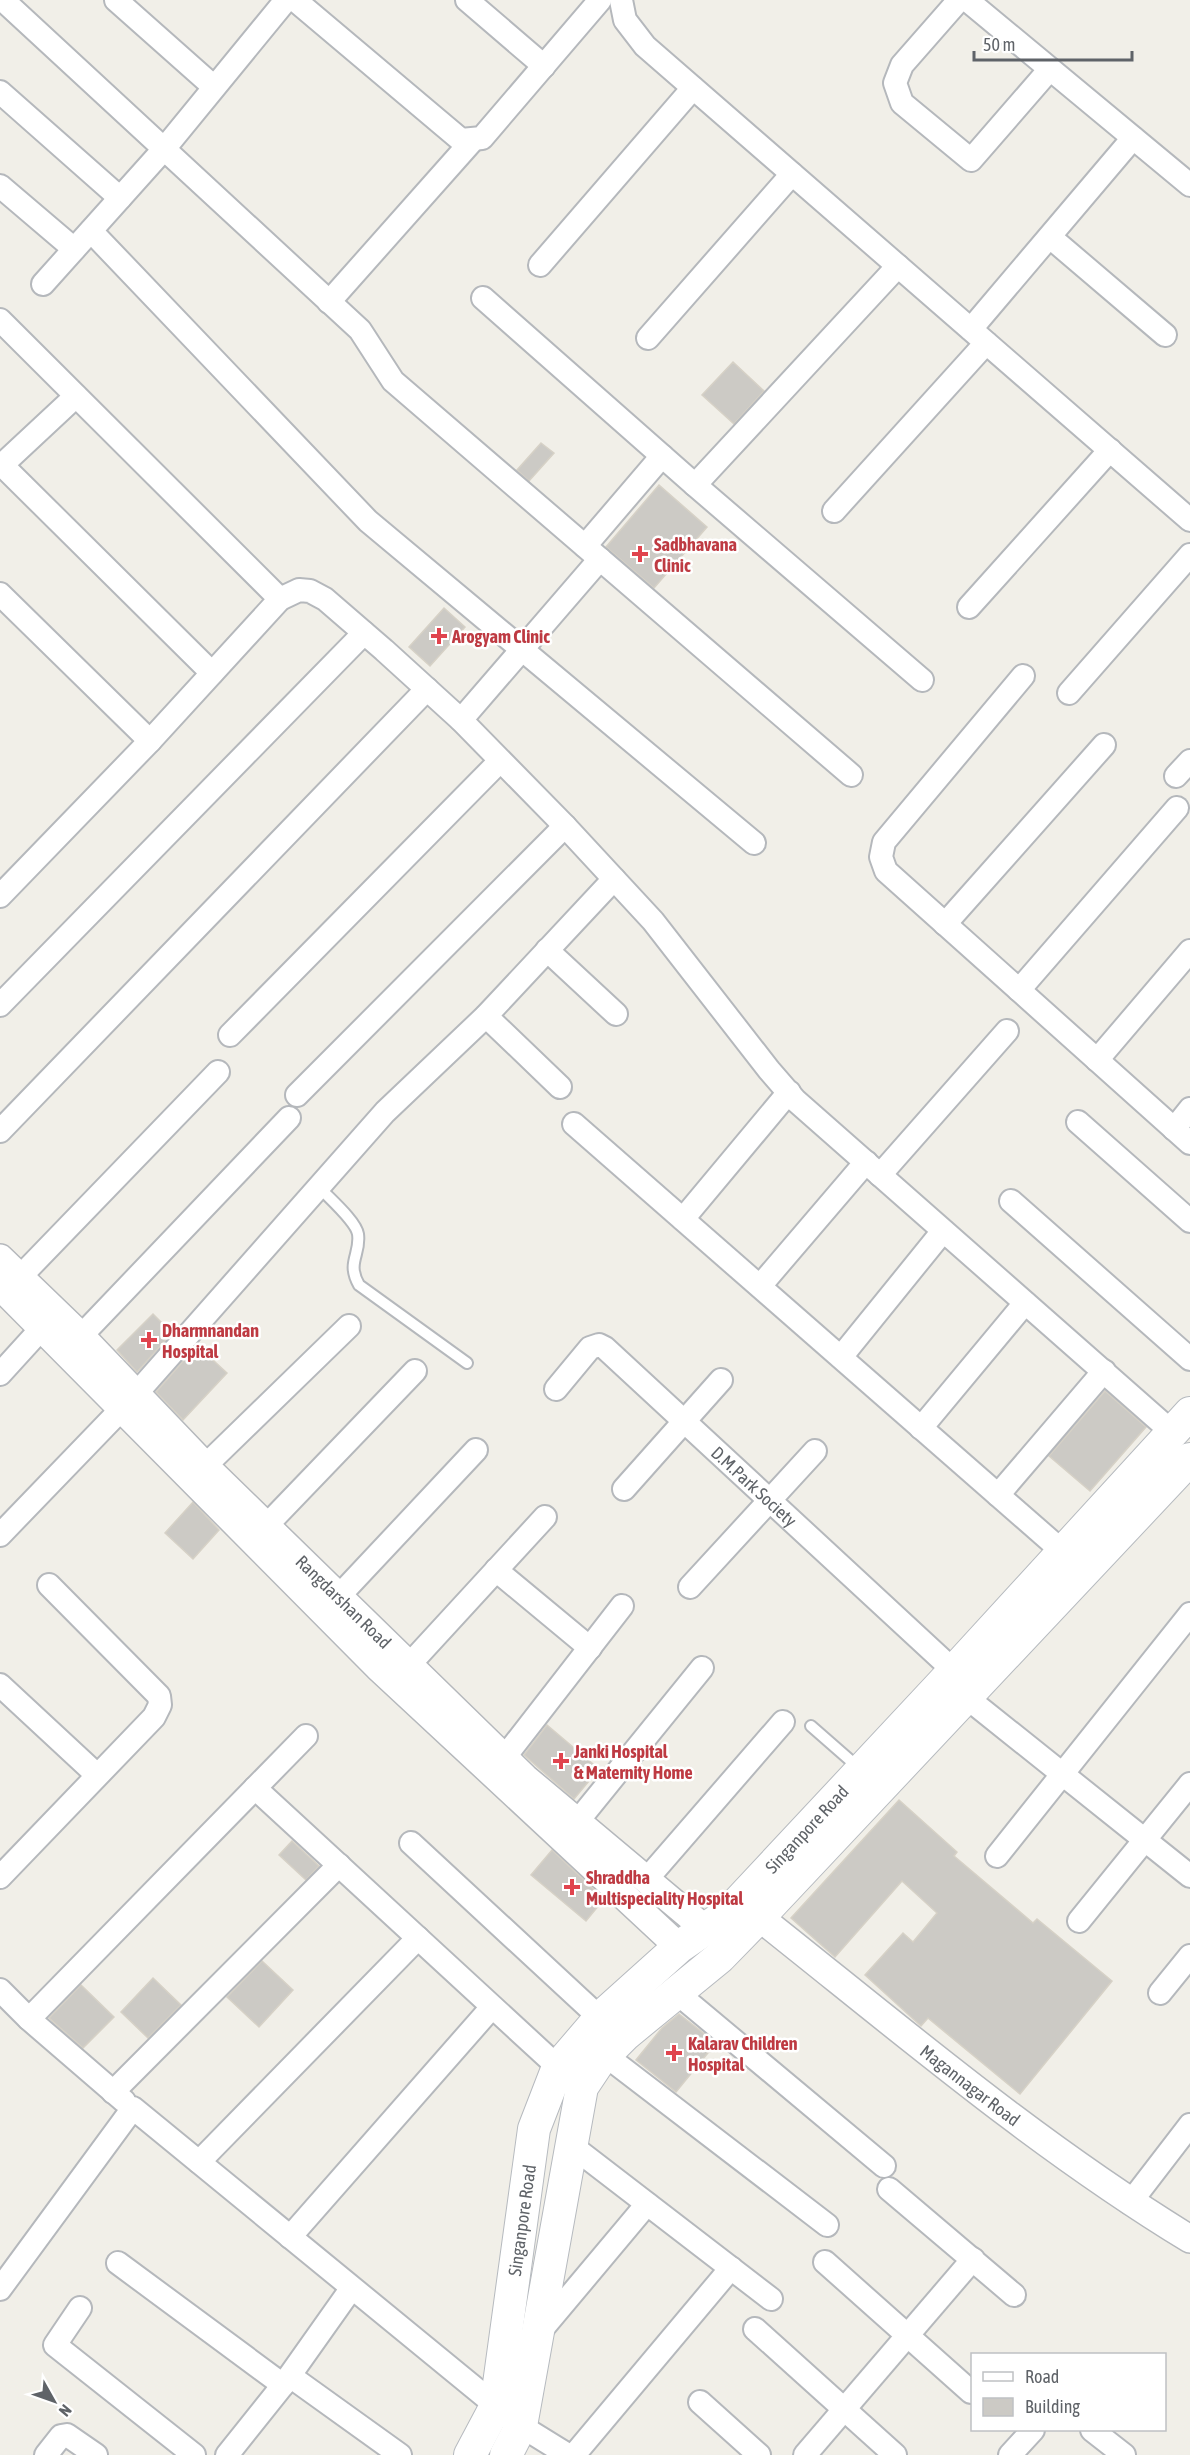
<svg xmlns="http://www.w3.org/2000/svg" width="1190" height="2455" viewBox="0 0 1190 2455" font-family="'Asap Condensed',sans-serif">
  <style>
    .building { fill: #cccac5; stroke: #d6d1c6; stroke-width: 1.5 }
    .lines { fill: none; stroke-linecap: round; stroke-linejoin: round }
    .service-casing { stroke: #b5b8bc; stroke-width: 14 }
    .minor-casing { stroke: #b5b8bc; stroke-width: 26 }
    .tertiary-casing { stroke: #b5b8bc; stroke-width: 30 }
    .secondary-casing { stroke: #b6babf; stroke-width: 34 }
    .service { stroke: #fff; stroke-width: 10 }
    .minor { stroke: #fff; stroke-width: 22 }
    .tertiary { stroke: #fff; stroke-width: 27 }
    .secondary { stroke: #fff; stroke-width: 32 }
    .health-dot { fill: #e0444e; stroke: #fff; stroke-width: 2 }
    .labels { text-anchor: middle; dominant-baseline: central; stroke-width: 5; stroke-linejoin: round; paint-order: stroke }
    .health-label { font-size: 18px; font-weight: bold; fill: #be3a42; stroke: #fff; text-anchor: start }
    .street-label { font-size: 18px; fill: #5f6368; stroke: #fff }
  </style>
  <rect width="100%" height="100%" fill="#f1efe8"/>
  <path class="building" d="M733,362L764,391L734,424L702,395Z
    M541,443L554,453L529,481L517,470Z
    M659,485L707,527L654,588L606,547Z
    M444,608L465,627L430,666L409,647Z
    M153,1314L172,1333L137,1372L117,1350Z
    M202,1350L227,1373L183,1420L156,1392L192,1351L196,1356Z
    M1105,1391L1146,1427L1090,1491L1049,1456Z
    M193,1502L219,1530L193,1559L165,1533Z
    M547,1725L599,1769L574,1799L524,1755Z
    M899,1800L957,1852L954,1856L1033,1923L1037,1919L1112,1981L1020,2094L928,2018L921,2026L865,1975L903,1933L913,1942L937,1913L902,1881L835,1957L791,1918Z
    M292,1841L319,1866L306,1880L279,1855Z
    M552,1850L604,1899L586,1921L531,1875Z
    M262,1961L293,1990L259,2027L227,1997Z
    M153,1978L181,2005L148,2038L121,2012Z
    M81,1985L114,2017L83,2048L49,2018Z
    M679,2014L716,2043L676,2092L636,2060L662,2028Z"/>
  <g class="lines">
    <g class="service-casing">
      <path id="service" d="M319,1187C329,1198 356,1221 358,1234C361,1255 346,1262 359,1285L467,1363
        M811,1726L859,1768"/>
    </g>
    <g class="minor-casing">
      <g id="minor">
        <path d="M3,0L360,330L393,381L851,775"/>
        <path d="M116,0L214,87"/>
        <path d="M295,0L461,140L482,138L600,0"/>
        <path d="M467,0L544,66"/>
        <path d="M621,0L625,20L645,46L1190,520"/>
        <path d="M959,0L902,65L895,83L902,103L971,160L1050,69"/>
        <path d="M967,0L1190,185"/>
        <path d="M0,92L120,198"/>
        <path d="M0,186L74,249"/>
        <path d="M91,231L368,521L754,843"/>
        <path d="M1050,237L1165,335"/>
        <path d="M540,265L693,88"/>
        <path d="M43,284L164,149L286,0"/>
        <path d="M483,298L695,485L922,680"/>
        <path d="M329,302L472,141"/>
        <path d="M0,320L280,599"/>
        <path d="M971,329L1133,138"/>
        <path d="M648,338L792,174"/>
        <path d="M0,463L212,673"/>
        <path d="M2,465L76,396"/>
        <path d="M695,485L898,266"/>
        <path d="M834,511L986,343"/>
        <path d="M585,546L662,456"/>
        <path d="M0,594L150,741"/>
        <path d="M969,607L1110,450"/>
        <path d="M1023,676L884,842L881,857L886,871L1190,1143"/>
        <path d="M1069,693L1190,555"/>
        <path d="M461,720L600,559"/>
        <path d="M1176,776L1190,761"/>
        <path d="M0,896L150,741L280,599L299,590L310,591L325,599L384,650L461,720L565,826L653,921L769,1070L795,1100L1172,1432"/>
        <path d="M945,924L1104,745"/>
        <path d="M547,950L616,1014"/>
        <path d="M1019,990L1177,808"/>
        <path d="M0,1005L364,633"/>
        <path d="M486,1016L560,1087"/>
        <path d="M230,1035L500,761"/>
        <path d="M1097,1060L1190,951"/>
        <path d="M297,1095L565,826"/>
        <path d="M1078,1122L1190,1221"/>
        <path d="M574,1124L1062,1551"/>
        <path d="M1174,1129L1190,1109"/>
        <path d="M0,1131L427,689"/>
        <path d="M880,1175L1007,1031"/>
        <path d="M1011,1201L1190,1359"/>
        <path d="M683,1219L789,1092"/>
        <path d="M20,1277L218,1072"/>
        <path d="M760,1286L866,1162"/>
        <path d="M81,1336L289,1118"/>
        <path d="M841,1357L943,1231"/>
        <path d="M0,1374L41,1329"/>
        <path id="s1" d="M556,1389L590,1348L599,1345L605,1348L965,1681"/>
        <path d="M921,1428L1025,1303"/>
        <path d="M205,1466L349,1326"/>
        <path d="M624,1489L721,1380"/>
        <path d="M998,1495L1104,1371"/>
        <path d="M266,1526L415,1371"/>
        <path d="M0,1535L136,1394L385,1112L486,1016L614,879"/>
        <path d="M496,1570L590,1648"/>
        <path d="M690,1587L815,1451"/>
        <path d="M339,1596L476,1450"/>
        <path d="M409,1665L545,1517"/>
        <path d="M0,1685L97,1775"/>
        <path d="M966,1697L1190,1876"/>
        <path d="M504,1758L622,1606"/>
        <path d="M255,1788L558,2067"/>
        <path d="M577,1822L702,1668"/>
        <path d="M411,1843L600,2018"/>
        <path d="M997,1856L1190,1614"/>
        <path d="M0,1877L154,1717L160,1705L159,1696L49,1585"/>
        <path d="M646,1880L783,1722"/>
        <path d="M1079,1921L1190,1784"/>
        <path d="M0,1990L29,2019L124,2101"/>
        <path d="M677,1993L884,2166"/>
        <path d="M1160,1993L1190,1956"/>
        <path d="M29,2019L306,1736"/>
        <path d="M605,2055L827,2225"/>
        <path d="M113,2092L339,1865"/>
        <path d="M572,2146L771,2299"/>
        <path d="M199,2162L418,1938"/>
        <path d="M889,2189L1014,2295"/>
        <path d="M1130,2203L1190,2125"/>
        <path d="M290,2237L492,2007"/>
        <path d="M825,2262L971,2392"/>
        <path d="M118,2263L283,2385"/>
        <path d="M0,2289L133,2108L521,2426L568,2455"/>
        <path d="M80,2308L55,2345L194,2455"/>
        <path d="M755,2329L895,2455"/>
        <path d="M538,2334L647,2204"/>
        <path d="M290,2376L400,2455"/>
        <path d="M700,2402L759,2455"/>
        <path d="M1092,2430L1124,2455"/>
        <path d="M46,2455L61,2436L67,2435L96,2455"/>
        <path d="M227,2455L283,2385L351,2289"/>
        <path d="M574,2455L731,2268"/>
        <path d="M805,2455L973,2259"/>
        <path d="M1010,2455L1033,2430"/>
      </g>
    </g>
    <g class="tertiary-casing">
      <g id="tertiary">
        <path id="s2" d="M0,1258L81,1336L214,1475L525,1778L704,1928"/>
        <path d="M0,1286L378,1667L679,1947"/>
        <path id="s3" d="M759,1917C899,2028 1037,2146 1190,2239"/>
      </g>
    </g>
    <g class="secondary-casing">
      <g id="secondary">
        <path id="s4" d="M470,2455L496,2406L534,2129L558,2067L600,2018L679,1947L727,1914L953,1672L1190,1413"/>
        <path d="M506,2455L521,2426L582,2087L600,2060L626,2034L720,1957L759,1917L1190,1459"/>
      </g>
    </g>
    <use href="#service" class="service"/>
    <use href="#minor" class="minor"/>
    <use href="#tertiary" class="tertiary"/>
    <use href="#secondary" class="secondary"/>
  </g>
  <g class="health-dot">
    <path d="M637 545h6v6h6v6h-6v6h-6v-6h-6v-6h6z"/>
    <path d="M436 627h6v6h6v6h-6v6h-6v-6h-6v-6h6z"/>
    <path d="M146 1331h6v6h6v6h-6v6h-6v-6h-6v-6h6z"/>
    <path d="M558 1752h6v6h6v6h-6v6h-6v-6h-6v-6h6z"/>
    <path d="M569 1878h6v6h6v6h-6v6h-6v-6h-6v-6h6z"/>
    <path d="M671 2044h6v6h6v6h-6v6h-6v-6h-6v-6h6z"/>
  </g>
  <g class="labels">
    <g class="health-label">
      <text x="654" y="544">Sadbhavana<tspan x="654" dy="21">Clinic</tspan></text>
      <text x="452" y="636">Arogyam Clinic</text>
      <text x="162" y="1330">Dharmnandan<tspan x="162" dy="21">Hospital</tspan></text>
      <text x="574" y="1751">Janki Hospital<tspan x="574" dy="21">&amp; Maternity Home</tspan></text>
      <text x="586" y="1877">Shraddha<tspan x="586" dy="21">Multispeciality Hospital</tspan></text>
      <text x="688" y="2043">Kalarav Children<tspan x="688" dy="21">Hospital</tspan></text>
    </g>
    <g class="street-label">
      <text stroke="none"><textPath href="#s1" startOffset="273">D.M.Park Society</textPath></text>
      <text stroke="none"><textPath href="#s2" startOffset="486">Rangdarshan Road</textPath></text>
      <text stroke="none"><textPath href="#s4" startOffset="747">Singanpore Road</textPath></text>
      <text stroke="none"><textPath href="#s3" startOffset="270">Magannagar Road</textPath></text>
      <text stroke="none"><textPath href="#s4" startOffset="243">Singanpore Road</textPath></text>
    </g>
  </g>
  <rect x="971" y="2353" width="195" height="78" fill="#ffffff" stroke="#bfc1c3" stroke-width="1.5"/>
  <rect x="983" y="2372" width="30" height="9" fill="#ffffff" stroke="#bfc1c3" stroke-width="1.5"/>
  <text x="1025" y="2383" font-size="18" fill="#5f6368">Road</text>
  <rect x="983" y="2398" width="30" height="18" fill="#cccac5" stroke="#bfc1c3" stroke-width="1.5"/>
  <text x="1025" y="2413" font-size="18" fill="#5f6368">Building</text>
  <g transform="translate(54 2401) rotate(130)" stroke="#ffffff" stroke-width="4.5" paint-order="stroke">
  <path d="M0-4.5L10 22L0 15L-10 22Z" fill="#5f6368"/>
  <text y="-9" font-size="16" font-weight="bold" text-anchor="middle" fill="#5f6368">N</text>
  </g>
  <path d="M974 51v9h158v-9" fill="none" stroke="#5f6368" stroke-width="3"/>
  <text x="983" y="51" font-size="18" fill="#5f6368" stroke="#ffffff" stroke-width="4.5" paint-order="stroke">50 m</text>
</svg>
